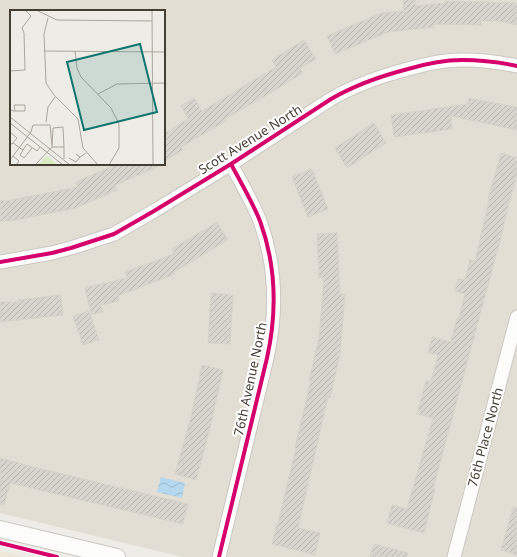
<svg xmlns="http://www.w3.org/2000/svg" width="517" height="557" viewBox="0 0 517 557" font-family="'Noto Sans',sans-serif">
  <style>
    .residential { fill: #e3ded3; fill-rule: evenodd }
    .education { fill: #ede7d8 }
    .water { fill: url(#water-waves) }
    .building { fill: url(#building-hatch); stroke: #d6d3cc }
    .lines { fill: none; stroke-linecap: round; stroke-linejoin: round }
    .minor-casing { stroke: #cbc8c2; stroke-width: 15 }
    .tertiary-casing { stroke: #cbc8c2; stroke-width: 18 }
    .minor { stroke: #fcfcfb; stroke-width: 13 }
    .tertiary { stroke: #fcfcfb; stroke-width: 16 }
    .cycleway-casing { stroke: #fff; stroke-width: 6 }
    .cycleway { stroke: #d6006c; stroke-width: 4 }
    .labels { text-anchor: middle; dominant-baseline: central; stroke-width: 4; stroke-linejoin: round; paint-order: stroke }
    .street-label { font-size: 13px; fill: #443d33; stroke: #fff }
    .inset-road { fill: none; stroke: #aaa69e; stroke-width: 1 }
    .view { fill: #0f766e; fill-opacity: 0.15; stroke: #0f766e; stroke-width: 2 }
    .inset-edge { fill: none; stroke: #443d33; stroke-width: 2 }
  </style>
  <defs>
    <pattern id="water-waves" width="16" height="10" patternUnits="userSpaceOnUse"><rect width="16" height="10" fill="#b5d8ee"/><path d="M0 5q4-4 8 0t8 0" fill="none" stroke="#9dbacd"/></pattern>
    <pattern id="building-hatch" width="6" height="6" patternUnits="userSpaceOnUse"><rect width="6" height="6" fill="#d8d5cf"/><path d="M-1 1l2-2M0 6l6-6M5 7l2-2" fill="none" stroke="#bbb8b2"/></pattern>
  </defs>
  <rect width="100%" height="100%" fill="#eeece6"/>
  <path class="residential" d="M0,0H517V557H183L0,513ZM11,11H164V164H11Z"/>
  <path class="education" d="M0,551L27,557H0Z"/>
  <path class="water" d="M161,477L185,483L182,498L157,492Z"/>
  <path class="building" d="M403,0H415L416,6L445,3V1L517,3V25L497,21H481V25L434,24V27L388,32L335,54L327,36L381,13L404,11Z
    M304,40L316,59L300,68L303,73L272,92L225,119L226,121L181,147L183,150L164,161V134L188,119L181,106L194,98L202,111L276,67L272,60Z
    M469,98L517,107V130L451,116L452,129L394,137L391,115L468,104Z
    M374,123L386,143L347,168L335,148Z
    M501,153L517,158V174L509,203L500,241L433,489H435L424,533L387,523L392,505L407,509L433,418L417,414L426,380L431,382L438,355L428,353L432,337L451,342L457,318H459L465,294L455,291L458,279L465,280L470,260L475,261L489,200L488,199Z
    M117,164H164L115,185L117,190L76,208L10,221H0V200L6,201L78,187L76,182Z
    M312,169L328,209L308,217L292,177Z
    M217,222L228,240L174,272L175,274L118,296L119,301L101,305L103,312L91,314L85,288L127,278L125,272L174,254L172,249Z
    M337,233L340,294H345L340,354L330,398L328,397L298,528L320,533L315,555L272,544L277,523H278L296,448L295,447L311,380H309L319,338L324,278H319L317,234Z
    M211,293L233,295L230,344L208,343Z
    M61,295L63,315L0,322V302H18V300Z
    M89,311L99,340L83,345L73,316Z
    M202,365L223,370L210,428L196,480L175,474L191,417Z
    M0,458L29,466L188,504L183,524L10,483L4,505L0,504Z
    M513,507L517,508V555L501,550Z
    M374,544L408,553L407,557H370Z"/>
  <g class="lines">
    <g class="minor-casing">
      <path id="minor" d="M0,262L52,253L71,248L114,234L154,211L231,164L331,99C355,85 381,76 408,69C425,64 444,60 462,60C481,60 499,62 517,66
        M219,557L267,358C277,313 276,265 260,221C252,201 241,183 231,164
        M454,557L517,317"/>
    </g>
    <g class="tertiary-casing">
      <path id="tertiary" d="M0,529L117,557"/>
    </g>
    <use href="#minor" class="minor"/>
    <use href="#tertiary" class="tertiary"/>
    <g class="cycleway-casing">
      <path id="cycleway" d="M0,262L52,253L71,248L114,234L154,211L231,164L331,99C355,85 381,76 408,69C425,64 444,60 462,60C481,60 499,62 517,66
        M0,543L57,557
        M219,557L267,358C277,313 276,265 260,221C252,201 241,183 231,164"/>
    </g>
    <use href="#cycleway" class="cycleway"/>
  </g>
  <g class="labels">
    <g class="street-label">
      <text transform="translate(250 139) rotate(-32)">Scott Avenue North</text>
      <text transform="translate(250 379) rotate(-78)">76th Avenue North</text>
      <text transform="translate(485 437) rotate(-75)">76th Place North</text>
    </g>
  </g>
  <g transform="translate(10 10)">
    <rect width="155" height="155" fill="#eeece6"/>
    <path d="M37,146L48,155H27Z" fill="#dbeac4"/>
    <path class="inset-road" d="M26,0L47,10L142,11M142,0L143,155M38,8L34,24L36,73L44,85L68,109L73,138L88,155M34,41L155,42M65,41L67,58L71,67L101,98L109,114V138L99,155M0,61L15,60L14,23L12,18L21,6L15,0M88,84L107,74L155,73M0,99L3,101H15V95H4L5,101M0,107L60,155M36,112L38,97L45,87M0,113L53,155M0,122L7,128L2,134L0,133M3,133L13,140L17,134L27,141L30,137M42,137L43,118L53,117L54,137M13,140L10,145L14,148L22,138M66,144L70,147L76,143M3,146L9,151L6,155M59,148L66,152L70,147M0,150L21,122L23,115H40L42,135M26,154L42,137H54V149"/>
    <path class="view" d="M130,34L147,102L74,120L57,52Z"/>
    <rect width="155" height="155" class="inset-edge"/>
  </g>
</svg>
